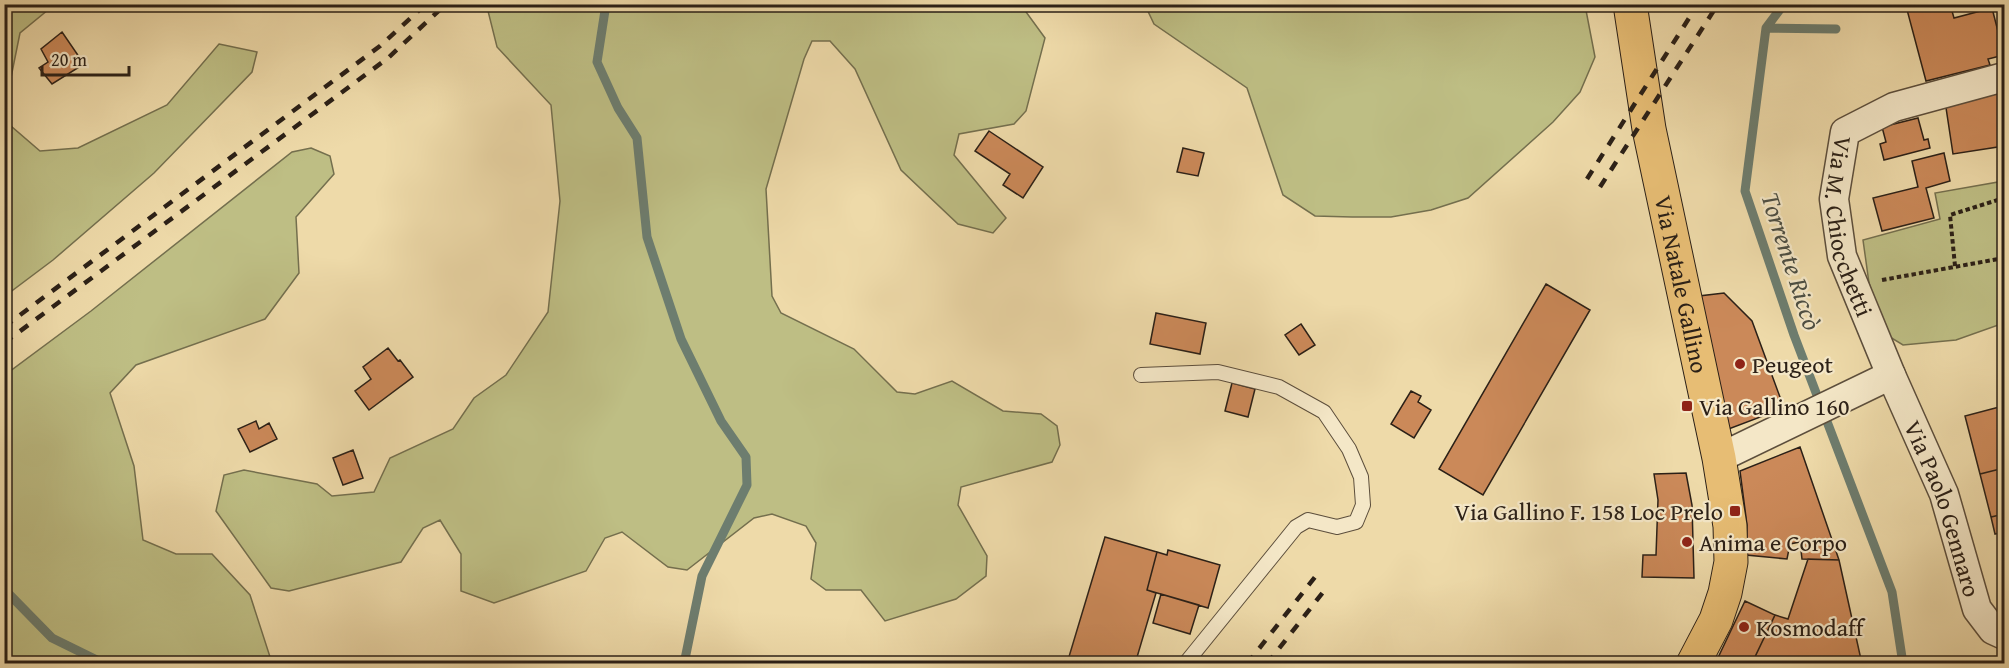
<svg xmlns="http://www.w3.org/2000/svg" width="2009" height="668" viewBox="0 0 2009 668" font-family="'Gentium Book Plus',serif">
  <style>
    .green { fill: #bebe84; stroke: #746f4e; stroke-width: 1.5 }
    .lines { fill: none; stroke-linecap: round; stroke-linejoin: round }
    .stream { stroke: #6d7d6f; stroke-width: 9 }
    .building { fill: #cb8959; stroke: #2b2017; stroke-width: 1.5 }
    .service-casing { stroke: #5c4e3c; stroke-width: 16 }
    .minor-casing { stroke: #5c4e3c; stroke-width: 31 }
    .primary-casing { stroke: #2b2017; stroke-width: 35 }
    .path { stroke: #2b2017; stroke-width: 4; stroke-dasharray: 4.5 3; stroke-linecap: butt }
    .service { stroke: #f4e7c7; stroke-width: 14 }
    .minor { stroke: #f4e7c7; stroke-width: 28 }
    .primary { stroke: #e7bd74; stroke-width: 33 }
    .rail { stroke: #2b2017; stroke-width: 4.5; stroke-dasharray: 10 10; stroke-linecap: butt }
    .poi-dot { fill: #8f2418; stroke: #f4e7c7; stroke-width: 2 }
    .labels { text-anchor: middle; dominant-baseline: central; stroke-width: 4.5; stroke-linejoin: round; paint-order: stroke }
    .street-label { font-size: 24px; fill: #2b2017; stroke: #f4e7c7 }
    .poi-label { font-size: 24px; fill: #2b2017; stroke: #f4e7c7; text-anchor: start }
    .water-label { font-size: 26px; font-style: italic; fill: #4c4e43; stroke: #f4e7c7 }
  </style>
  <rect width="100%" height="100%" fill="#eedaa9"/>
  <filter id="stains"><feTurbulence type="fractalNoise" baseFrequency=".00333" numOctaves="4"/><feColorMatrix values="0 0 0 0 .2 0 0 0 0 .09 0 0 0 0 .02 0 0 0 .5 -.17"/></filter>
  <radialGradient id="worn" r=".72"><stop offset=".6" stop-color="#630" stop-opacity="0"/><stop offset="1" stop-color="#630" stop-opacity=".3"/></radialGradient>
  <path class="green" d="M5,4L54,5L20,33L5,107Z
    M494,4L1021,5L1045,38L1026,111L1014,124L959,134L954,155L1006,218L993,233L958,224L901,170L855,69L830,41H812L804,59L766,189L772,296L781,313L854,349L897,392L915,394L952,381L1003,411L1041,414L1057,426L1060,445L1052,462L961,487L958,505L987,556L986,576L956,599L885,621L861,590H826L811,579L816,543L806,526L772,514L754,518L687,570L668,567L622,532L605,538L586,571L494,603L461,591V554L440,520L423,528L401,562L289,591L271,588L216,511L224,475L244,470L317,484L332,496L374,492L390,458L453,429L474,398L506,375L548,312L560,201L551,105L497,47L488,11Z
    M1145,5H1585L1595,57L1580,92L1553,122L1468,198L1431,210L1391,217H1352L1315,216L1283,195L1247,88L1154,24Z
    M219,44L257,52L252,72L154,173L53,260L5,296V110L11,126L40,151L78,148L167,105Z
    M311,148L330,156L334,174L296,217L299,273L265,319L136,365L110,393L134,466L143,540L176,554H212L250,595L272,663H5V375L91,311L292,152Z
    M2004,181V323L1956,340L1903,345L1885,334L1869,283L1863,240L1940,219L1935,193Z"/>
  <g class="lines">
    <path class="stream" d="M606,4L597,62L618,108L637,138L647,237L681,339L721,421L746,457L747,485L702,576L685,659L682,664
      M1784,4L1766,28L1745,191L1794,335L1892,592L1903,664
      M1766,28L1836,29
      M4,589L52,638L105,664"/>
  </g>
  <path class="building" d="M1910,4H1950L1954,18L1992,8L2004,55L1988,59L1990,65L1926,81L1906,6Z
    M62,32L84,64L52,84L39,68L48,62L41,49Z
    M2000,92L2004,121V146L1953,154L1945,101Z
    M1918,118L1924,140L1928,139L1930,148L1884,160L1880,144L1886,142L1882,127Z
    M989,131L1043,167L1023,198L1003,185L1010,174L975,151Z
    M1183,148L1204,153L1198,176L1177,172Z
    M1944,153L1950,181L1926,188L1934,218L1882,231L1873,198L1918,187L1912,161Z
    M1546,284L1590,310L1483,495L1439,469Z
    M1724,293L1752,321L1784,408L1726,430L1699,296Z
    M1156,313L1206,323L1200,354L1150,344Z
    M1301,324L1315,345L1299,355L1285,335Z
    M388,348L398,361L400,360L413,377L369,410L355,391L371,379L363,367Z
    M1232,383L1255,389L1248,417L1225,411Z
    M1411,391L1421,396L1418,402L1431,410L1414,438L1391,424Z
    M2003,406L2004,468L1980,474L1965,416Z
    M256,421L259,429L269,423L277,439L250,452L238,429Z
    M1800,447L1839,560L1802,559L1800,542L1790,544L1787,559L1746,555L1747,525L1740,471Z
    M353,450L363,478L343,485L333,458Z
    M2004,468V514L1991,517L1980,474Z
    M1686,473L1692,505L1694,578L1642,577L1643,555H1656L1658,500L1654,474Z
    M2004,514V532L1995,534L1991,517Z
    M1105,537L1157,552L1147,590L1156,593L1135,664H1080L1068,660Z
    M1168,550L1220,565L1208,608L1147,590L1157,552L1167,555Z
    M1808,559L1839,560L1862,664H1764L1754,659L1775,615L1788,619Z
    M1161,594L1199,605L1190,634L1153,623Z
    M1745,601L1775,615L1754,659L1763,663L1715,664Z"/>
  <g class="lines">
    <g class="service-casing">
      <path id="service" d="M1141,375L1218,372L1279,387L1324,412L1349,449L1361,477L1363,505L1356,522L1337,527L1308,520L1296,527L1185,664"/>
    </g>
    <g class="minor-casing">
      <g id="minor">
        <path id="s1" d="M2004,77L1894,107L1845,132L1834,199L1842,256L1891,375L1944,494L1977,609L1993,630L2004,635"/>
        <path d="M1719,458L1891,375"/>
      </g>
    </g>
    <g class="primary-casing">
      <g id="primary">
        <path id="s2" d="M1630,4L1649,129L1719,458L1730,526L1731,562L1725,593L1716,620L1693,664"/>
      </g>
    </g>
    <path class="path" d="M1955,266L1950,215L2004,198
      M1882,280L2004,258"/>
    <use href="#service" class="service"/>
    <use href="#minor" class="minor"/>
    <use href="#primary" class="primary"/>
    <path class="rail" d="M1587,179L1698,4
      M1600,187L1718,4
      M4,327L380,46L426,4
      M4,343L388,58L446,4
      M1247,664L1315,577
      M1267,664L1327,587"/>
  </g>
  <g class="poi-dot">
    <circle cx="1740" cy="364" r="6"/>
    <rect x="1681" y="400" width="12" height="12" rx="3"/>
    <rect x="1729" y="505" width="12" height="12" rx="3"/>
    <circle cx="1687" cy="542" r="6"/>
    <circle cx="1744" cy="627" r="6"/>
  </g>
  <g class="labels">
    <g class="street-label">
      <text stroke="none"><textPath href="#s1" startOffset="266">Via M. Chiocchetti</textPath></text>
      <text stroke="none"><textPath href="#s2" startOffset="285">Via Natale Gallino</textPath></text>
      <text stroke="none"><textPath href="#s1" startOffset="567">Via Paolo Gennaro</textPath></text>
    </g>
    <g class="poi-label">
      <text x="1752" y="364">Peugeot</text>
      <text x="1699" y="406">Via Gallino 160</text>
      <text x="1723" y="511" text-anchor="end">Via Gallino F. 158 Loc Prelo</text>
      <text x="1699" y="542">Anima e Corpo</text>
      <text x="1756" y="627">Kosmodaff</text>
    </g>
    <g class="water-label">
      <text transform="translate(1792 261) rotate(72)">Torrente Riccò</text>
    </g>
  </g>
  <rect width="2009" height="668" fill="none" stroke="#eedaa9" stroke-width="24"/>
  <rect x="6" y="6" width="1997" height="656" fill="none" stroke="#2b2017" stroke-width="3"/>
  <rect x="12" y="12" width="1985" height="644" fill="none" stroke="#2b2017" stroke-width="1.5"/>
  <path d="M42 66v9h87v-9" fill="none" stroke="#2b2017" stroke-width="3"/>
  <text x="51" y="66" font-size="18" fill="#2b2017" stroke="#f4e7c7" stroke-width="4.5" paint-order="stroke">20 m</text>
  <rect width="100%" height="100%" filter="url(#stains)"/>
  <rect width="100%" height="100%" fill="url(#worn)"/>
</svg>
